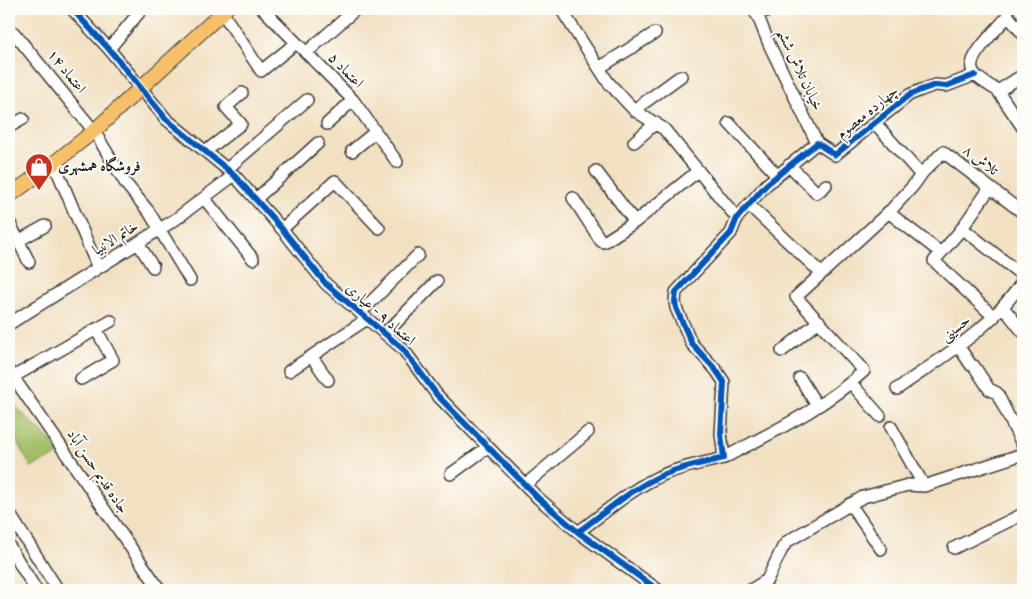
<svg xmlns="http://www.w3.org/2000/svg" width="1032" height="599" viewBox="0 0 1032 599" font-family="Vollkorn,Amiri,serif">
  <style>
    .green { fill: #a2bf67; stroke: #5f6e42 }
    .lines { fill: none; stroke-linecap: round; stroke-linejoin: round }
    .minor-casing { stroke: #3c3935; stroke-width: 14 }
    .major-casing { stroke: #3c3935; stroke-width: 16 }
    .minor { stroke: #fff; stroke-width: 11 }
    .major { stroke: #f6c06b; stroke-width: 14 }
    .cycleway-casing { stroke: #fdfcf7; stroke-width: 9 }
    .cycleway { stroke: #0057b8; stroke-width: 6 }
    .labels { text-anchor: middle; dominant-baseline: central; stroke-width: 4; stroke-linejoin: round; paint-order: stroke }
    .street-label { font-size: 15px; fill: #1c1c1c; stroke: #fdfcf7 }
    .poi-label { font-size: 15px; font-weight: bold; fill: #1c1c1c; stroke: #fdfcf7; text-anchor: start }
  </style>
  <rect width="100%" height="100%" fill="#fdfcf7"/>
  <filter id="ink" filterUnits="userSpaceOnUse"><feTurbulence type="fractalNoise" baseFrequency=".02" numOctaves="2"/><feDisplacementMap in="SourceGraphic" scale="10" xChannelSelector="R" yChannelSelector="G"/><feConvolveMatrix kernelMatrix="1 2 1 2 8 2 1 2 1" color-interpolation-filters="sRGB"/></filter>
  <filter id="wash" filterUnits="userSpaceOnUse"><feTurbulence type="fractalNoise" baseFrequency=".0096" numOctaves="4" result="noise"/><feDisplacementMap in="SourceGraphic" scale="20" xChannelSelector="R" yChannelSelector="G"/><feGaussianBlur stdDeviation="1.12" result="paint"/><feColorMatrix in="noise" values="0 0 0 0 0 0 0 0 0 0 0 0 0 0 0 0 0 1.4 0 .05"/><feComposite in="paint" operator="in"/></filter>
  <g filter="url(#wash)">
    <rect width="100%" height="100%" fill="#f2e0c2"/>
    <path class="green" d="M9,394L18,409L63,453L31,467L9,428Z"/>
  </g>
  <g filter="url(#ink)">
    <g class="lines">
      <g class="minor-casing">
        <path id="minor" d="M72,9L109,49L166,119L234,175L282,229L326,284L403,349L437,395L538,498L578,532L658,590
          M263,9L353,100L397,162
          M561,9L608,82L634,110L664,129L737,218
          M755,9L769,44L817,143
          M222,12L261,71L296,43
          M756,14L774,9
          M1008,16L1023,34
          M14,33L94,131L126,184L149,212L190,280
          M109,49L142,9
          M306,53L356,9
          M599,68L655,33
          M1023,75L998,91L1023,128
          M998,91C991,86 974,78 972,69C968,56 1000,26 1008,16L1007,9
          M634,110L681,76
          M729,123L777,175
          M875,123L921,175
          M327,124L353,100
          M9,127L23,119
          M634,142L656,123
          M206,151L241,124L226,107L242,93
          M352,151L375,132
          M54,163L98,268
          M789,165L817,193L826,185
          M227,169L307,100
          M596,171L635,222
          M990,188L960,231L934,261L994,317
          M204,198L253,259
          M573,198L601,241L604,242L635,222L698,171
          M256,199L318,143
          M749,205L821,273
          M888,212L941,253
          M9,222L29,262
          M962,228L1023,276
          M282,229L335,181L379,228
          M18,241L45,226
          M138,243L153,267
          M1003,307L1023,332
          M360,313L418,255
          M9,324L176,219L234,175
          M386,333L437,281
          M959,347L971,365L974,366L989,389L997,393L1023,446
          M782,351L819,321
          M312,357L328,380
          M9,371L160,590
          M289,371L367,319
          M13,377L111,321
          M800,378L817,406
          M81,379L113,360L96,329
          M851,383L880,416
          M897,389C944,356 990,330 1023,281
          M891,427L924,486
          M724,458C772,432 824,408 864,371L796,297L891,210L913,186L923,172L943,152L1023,213
          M451,474L488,447
          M525,485L588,432
          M850,504L881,549
          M9,513L58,590
          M578,532C606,512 633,487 665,474C684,466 705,463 724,458L721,434L724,382L716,370L692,344L676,308L675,301L676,292L731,233L737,218L766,185L817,143L835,155L909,95L921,90L935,85L946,86L975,75
          M9,546L36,590
          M954,548L1023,514
          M751,590L767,580L783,547L788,541L863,497L908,485L924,486L1023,454"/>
      </g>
      <g class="major-casing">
        <path id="major" d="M9,196L54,163L94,131L226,9"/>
      </g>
      <use href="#minor" class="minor"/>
      <use href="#major" class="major"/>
      <g class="cycleway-casing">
        <path id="cycleway" d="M72,9L109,49L166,119L234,175L282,229L326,284L403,349L437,395L538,498L578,532L658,590
          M578,532C606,512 633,487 665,474C684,466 705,463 724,458L721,434L724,382L716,370L692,344L676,308L675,301L676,292L731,233L737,218L766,185L817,143L835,155L909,95L921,90L935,85L946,86L975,75"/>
      </g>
      <use href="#cycleway" class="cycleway"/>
    </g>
  </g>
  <defs>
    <g id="shop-pin" transform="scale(1.4375)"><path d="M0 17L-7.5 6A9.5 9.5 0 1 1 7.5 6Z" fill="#c8321e" stroke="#fdfcf7"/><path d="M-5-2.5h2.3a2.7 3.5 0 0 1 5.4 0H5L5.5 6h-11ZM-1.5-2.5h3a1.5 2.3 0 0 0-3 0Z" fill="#fff"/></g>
  </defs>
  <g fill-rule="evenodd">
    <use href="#shop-pin" x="39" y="167"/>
  </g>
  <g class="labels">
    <g class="street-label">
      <text transform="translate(799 70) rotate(65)">خیابان تلاش ششم</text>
      <text transform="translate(345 71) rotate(46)">اعتماد ۵</text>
      <text transform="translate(66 72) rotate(51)">اعتماد ۱۴</text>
      <text transform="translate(868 113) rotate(-39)">چهارده معصوم</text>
      <text transform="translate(980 161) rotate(37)">تلاش ۸</text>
      <text transform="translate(116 239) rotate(-32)">خاتم الانبیا</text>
      <text transform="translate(380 315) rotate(41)">اعتماد ۹ - عیاری</text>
      <text transform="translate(956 329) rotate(-37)">حسینی</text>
      <text transform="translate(97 472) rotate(56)">جاده قدیم حسن آباد</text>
    </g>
    <g class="poi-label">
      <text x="58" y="167">فروشگاه همشهری</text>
    </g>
  </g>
  <rect width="1032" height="599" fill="none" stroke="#fdfcf7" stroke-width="30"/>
</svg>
